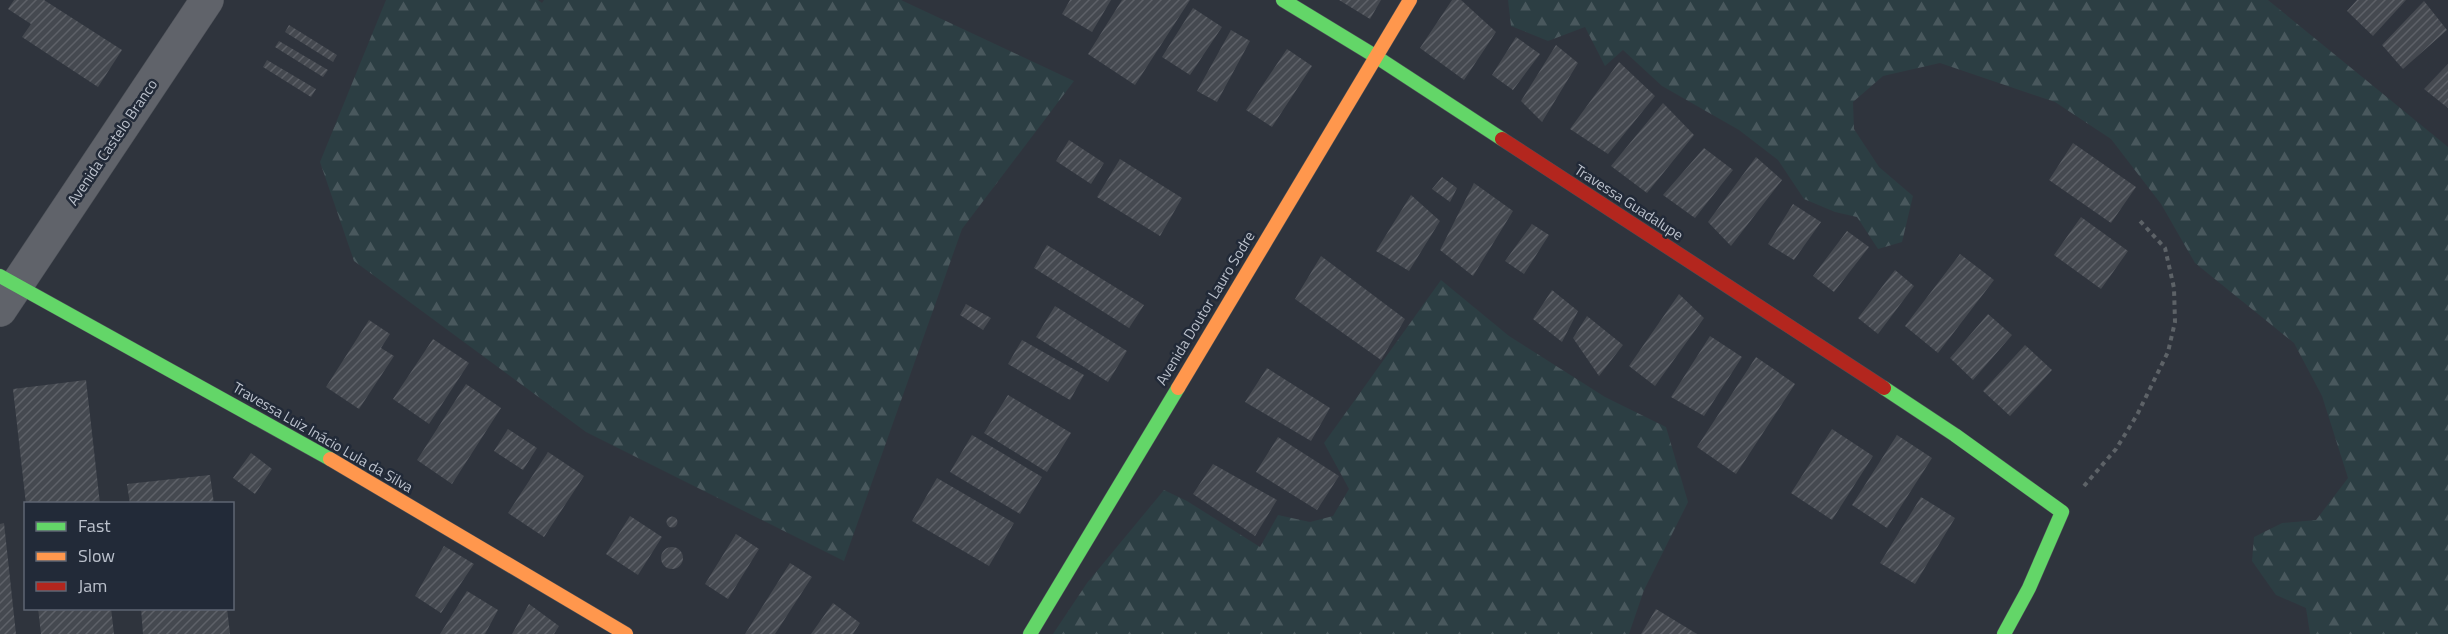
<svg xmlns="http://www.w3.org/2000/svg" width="2448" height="634" viewBox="0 0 2448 634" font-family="'Titillium Web',sans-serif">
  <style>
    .forest { fill: url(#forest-firs) }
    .building { fill: url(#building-hatch) }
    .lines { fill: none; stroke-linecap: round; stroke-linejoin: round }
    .street-casing { stroke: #4b4f56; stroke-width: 34 }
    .fast-casing { stroke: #4b4f56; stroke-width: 15 }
    .slow-casing { stroke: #4b4f56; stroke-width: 15 }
    .jam-casing { stroke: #4b4f56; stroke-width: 15 }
    .path { stroke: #5d6267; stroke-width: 4; stroke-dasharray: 4.5 4.5; stroke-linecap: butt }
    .street { stroke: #60636a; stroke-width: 33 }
    .fast { stroke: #63d668; stroke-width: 14 }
    .slow { stroke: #ff974d; stroke-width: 14 }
    .jam { stroke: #b3261e; stroke-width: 14 }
    .labels { text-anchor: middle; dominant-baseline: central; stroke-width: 5; stroke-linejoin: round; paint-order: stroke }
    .street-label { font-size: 15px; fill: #bbc1cc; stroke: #222a38 }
  </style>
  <defs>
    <pattern id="forest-firs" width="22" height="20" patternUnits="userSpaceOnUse" patternTransform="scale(1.5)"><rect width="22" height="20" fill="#2c3e43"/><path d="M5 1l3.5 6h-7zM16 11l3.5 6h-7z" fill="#49585d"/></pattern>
    <pattern id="building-hatch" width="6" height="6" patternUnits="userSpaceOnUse" patternTransform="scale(1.5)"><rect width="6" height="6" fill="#454950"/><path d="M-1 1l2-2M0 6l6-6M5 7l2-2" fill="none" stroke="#5e6168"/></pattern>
  </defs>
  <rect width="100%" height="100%" fill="#2f343d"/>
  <path class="forest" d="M386,0H538L542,3L544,0H901L1074,81L962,229L844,561L586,432L354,261L320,162Z
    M1508,0H2268L2448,147V634H2310L2306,608L2276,595L2252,561L2254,537L2282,523L2316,520L2348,478L2322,396L2294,343L2195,263L2161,204L2111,139L2055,102L1940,63L1883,76L1853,102L1854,129L1879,167L1913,196L1902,242L1878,249L1857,217L1835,212L1804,199L1778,160L1739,130L1662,86L1623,50L1605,66L1585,27L1548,41L1511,26Z
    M1441,280L1509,336L1605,397L1666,427L1688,502L1644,590L1629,634H1053L1087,583L1164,490L1187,501L1260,547L1278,515L1310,522L1333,516L1349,489L1324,443Z"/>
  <path class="building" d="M14,0H44L122,50L98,87L22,37L31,24L8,9Z
    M1070,0H1111L1092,32L1062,14Z
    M1122,0H1190L1135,85L1088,54Z
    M1339,0H1381L1370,19Z
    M1452,0H1461L1496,32L1464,80L1420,48Z
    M2357,0H2406L2373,36L2347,11Z
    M2424,1L2447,30L2403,69L2382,45Z
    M1193,8L1222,27L1190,75L1162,57Z
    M289,25L337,55L333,62L285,32Z
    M1231,30L1250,41L1217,102L1197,91Z
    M1516,37L1540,54L1513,90L1492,75Z
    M279,41L328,70L323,77L275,47Z
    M1556,45L1578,63L1542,122L1521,101Z
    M1287,49L1312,66L1272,127L1246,110Z
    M267,60L316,89L311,97L263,67Z
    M1619,62L1655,96L1608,154L1570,129Z
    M2448,64V108L2424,89Z
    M1663,103L1694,135L1647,193L1611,166Z
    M1069,140L1104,163L1091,184L1056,161Z
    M2073,143L2136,187L2111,223L2049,180Z
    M1704,148L1733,170L1695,218L1663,195Z
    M1756,157L1782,180L1731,246L1708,222Z
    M1120,159L1182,198L1160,236L1097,197Z
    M1442,177L1457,188L1450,202L1432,189Z
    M1474,183L1513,211L1473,276L1440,250Z
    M1411,195L1440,221L1409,271L1376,251Z
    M1793,204L1821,222L1794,260L1768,244Z
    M2081,217L2128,251L2101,289L2054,255Z
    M1532,224L1549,235L1524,274L1505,261Z
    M1847,231L1869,247L1834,292L1813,276Z
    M1047,245L1144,305L1129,328L1034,268Z
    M1960,254L1994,280L1938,353L1905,326Z
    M1321,256L1405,319L1381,360L1295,299Z
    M1895,270L1914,286L1878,334L1858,318Z
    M1552,290L1578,311L1562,342L1533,319Z
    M1679,294L1704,318L1655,386L1629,366Z
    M966,304L991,318L983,330L960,315Z
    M1055,306L1127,351L1108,382L1036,337Z
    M1988,314L2012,335L1973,380L1950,358Z
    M1587,316L1623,345L1599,376L1573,338Z
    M369,320L390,334L381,348L394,356L359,409L326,387Z
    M1710,336L1742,357L1704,416L1671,397Z
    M433,339L469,363L429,424L393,399Z
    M1022,340L1084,375L1070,400L1008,364Z
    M2025,345L2052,370L2010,416L1983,391Z
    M1756,357L1795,384L1736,474L1697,447Z
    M1267,368L1330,408L1311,441L1245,402Z
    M86,380L100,504H26L13,389Z
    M466,384L501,408L452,484L417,460Z
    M1008,395L1071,433L1047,472L984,433Z
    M508,429L537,448L523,470L494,451Z
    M1832,429L1873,456L1832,520L1791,493Z
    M972,435L1042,477L1020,514L950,472Z
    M1897,435L1932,458L1887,528L1852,505Z
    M1278,437L1339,476L1317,510L1256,472Z
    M548,452L584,476L544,537L508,513Z
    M251,453L272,469L255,494L233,478Z
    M1213,464L1277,500L1255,536L1193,494Z
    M210,475L214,504H130L127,484Z
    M937,478L1014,523L989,566L912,521Z
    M1921,497L1955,518L1915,584L1880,563Z
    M630,516L662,537L638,575L606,554Z
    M666.5 522a5.5 5.5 0 1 1 11 0a5.5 5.5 0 1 1-11 0Z
    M4,523L16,634H0V524Z
    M736,534L759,549L728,599L705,584Z
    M444,546L474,564L441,613L415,596Z
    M661 558a11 11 0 1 1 22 0a11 11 0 1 1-22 0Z
    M790,563L812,577L775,634H745Z
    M467,591L498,610L485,634H440Z
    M833,603L860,623L853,634H811Z
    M529,604L559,626L554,634H512Z
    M38,608H111L114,634H41Z
    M141,608H227L230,634H143Z
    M1656,609L1697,634H1641Z"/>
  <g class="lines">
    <g class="street-casing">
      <path id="street" d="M0,310L207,0"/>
    </g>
    <g class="fast-casing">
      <path id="fast" d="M1283,0L1375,56L1502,139
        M0,276L330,459
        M1884,388L1955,435L2062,512L2029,588L2004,634
        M1030,634L1178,388"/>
    </g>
    <g class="slow-casing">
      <path id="slow" d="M1178,388L1410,0
        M330,459L626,634"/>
    </g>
    <g class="jam-casing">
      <path id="jam" d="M1502,139L1884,388"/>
    </g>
    <path class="path" d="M2084,486L2116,449L2137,415L2168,352L2175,322L2174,288L2165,248L2140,221"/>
    <use href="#street" class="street"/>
    <use href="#fast" class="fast"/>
    <use href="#slow" class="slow"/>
    <use href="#jam" class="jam"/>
  </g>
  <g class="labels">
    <g class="street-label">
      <text transform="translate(112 142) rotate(-56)">Avenida Castelo Branco</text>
      <text transform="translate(1629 202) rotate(33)">Travessa Guadalupe</text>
      <text transform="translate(1205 308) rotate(-59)">Avenida Doutor Lauro Sodre</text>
      <text transform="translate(323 437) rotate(30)">Travessa Luiz Inácio Lula da Silva</text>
    </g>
  </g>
  <rect x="24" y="502" width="210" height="108" fill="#222a38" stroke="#5f6673" stroke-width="1.5"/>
  <rect x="36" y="522" width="30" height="9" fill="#63d668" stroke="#5f6673" stroke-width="1.5"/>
  <text x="78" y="532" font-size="18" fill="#bbc1cc">Fast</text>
  <rect x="36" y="552" width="30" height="9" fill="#ff974d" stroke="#5f6673" stroke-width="1.5"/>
  <text x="78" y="562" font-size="18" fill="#bbc1cc">Slow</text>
  <rect x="36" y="582" width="30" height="9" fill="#b3261e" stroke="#5f6673" stroke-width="1.5"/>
  <text x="78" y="592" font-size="18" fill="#bbc1cc">Jam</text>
</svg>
